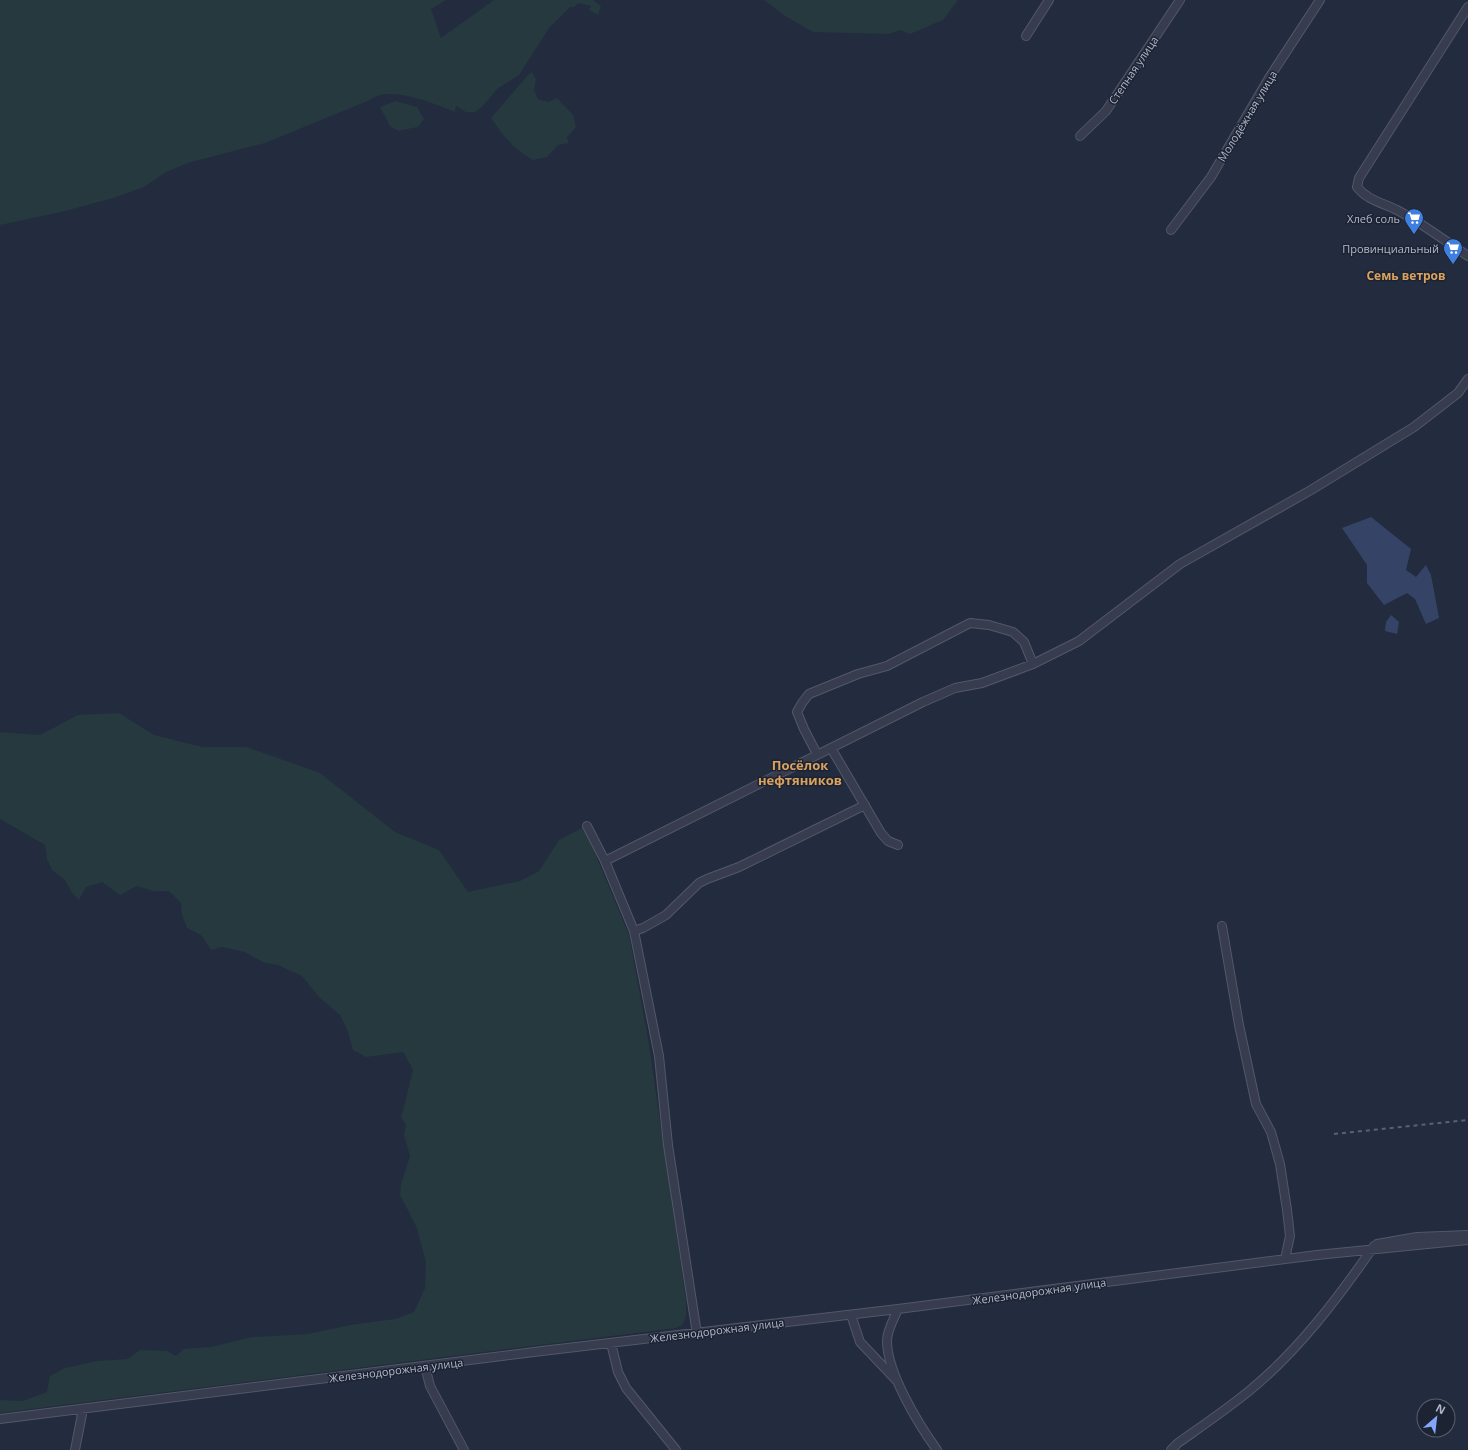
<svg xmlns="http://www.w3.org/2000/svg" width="1468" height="1450" viewBox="0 0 1468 1450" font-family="'Open Sans',sans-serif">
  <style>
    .green { fill: #25393f }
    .water { fill: #354466 }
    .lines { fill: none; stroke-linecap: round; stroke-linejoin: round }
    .minor-casing { stroke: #525869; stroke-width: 10 }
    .minor { stroke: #373d4e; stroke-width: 8 }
    .rail { stroke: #586175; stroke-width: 2; stroke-dasharray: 4 4; stroke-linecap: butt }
    .labels { text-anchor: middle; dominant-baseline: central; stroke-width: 3; stroke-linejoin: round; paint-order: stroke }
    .street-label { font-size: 11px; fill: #b2b8c9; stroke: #1c2333 }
    .poi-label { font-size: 11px; fill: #b2b8c9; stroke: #1c2333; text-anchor: end }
    .neighbourhood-label { font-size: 12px; font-weight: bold; fill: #d9a25e; stroke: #1c2333 }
    .quarter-label { font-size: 13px; font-weight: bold; fill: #d9a25e; stroke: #1c2333 }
  </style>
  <rect width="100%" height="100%" fill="#232b3e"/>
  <path class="green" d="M0,0H446L431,9L441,38L494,0H593L601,6L598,15L589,10L591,6L579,3L574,7H570L549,28L519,75L497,89L482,107L475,112H466L456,106L455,112C435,104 389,84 370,100L265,143L191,162L166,172L144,187L113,198L65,211L0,225Z
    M764,0H958L943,20L910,34L900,30L889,34L813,32L785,16Z
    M532,72L536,79L534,90L538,99L548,102L557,98L573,115L576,127L567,137L569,143L558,145L547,157L533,160C512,148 504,137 491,118L528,75Z
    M396,101L417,107L424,119L418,127L398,131L390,126L380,107Z
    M119,713L154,735L202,747H247L320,773L395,832L439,850L468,892L520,881L539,871L559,840L582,828L590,841L629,935L648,1038L686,1300V1317L682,1325L676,1328L0,1413V1400L23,1401L47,1392L50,1376L65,1368L97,1361L128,1359L140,1350L167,1351L176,1356L184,1349L211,1347L252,1337L308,1334L350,1325L395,1319L414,1312L425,1288L426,1262L417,1228L400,1195L401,1184L410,1156L404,1135L406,1124L401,1118L413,1070L403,1052L366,1057L353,1050L347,1029L340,1015L318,996L302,976L278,965L265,963L245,952L222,947L211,950L201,935L187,928L182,915L181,903L169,891H153L137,886L120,895L102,882L86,887L79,900L72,893L65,880L52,870L47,859L45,845L0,819V732L40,735L78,715Z"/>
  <path class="water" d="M1371,517L1411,549L1406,570L1416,577L1426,565L1431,575L1439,618L1426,624L1415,599L1407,593L1384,605L1367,583V565L1342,528Z
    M1391,615L1399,622L1397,634L1385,631L1386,622Z"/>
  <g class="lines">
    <g class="minor-casing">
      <path id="minor" d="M1468,7L1359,178L1357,187C1367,200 1383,203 1397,210C1422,223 1445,241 1468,256
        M1026,36L1049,0
        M1080,136L1106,111L1180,0
        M1171,230L1211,177L1269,78L1320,0
        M831,748L881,833L888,841L898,845
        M817,754L804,729L797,712L802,703L809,694L858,674L887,666L970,623L989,625L1013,632L1024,642L1033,664
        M587,826L605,861L634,931L659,1056L668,1145L697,1334
        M605,861L923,702L955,688L982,683L1033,664L1079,641L1180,564L1311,490L1414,427L1458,393L1468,379
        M1222,926L1239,1025L1256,1104L1271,1132L1280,1164L1287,1210L1290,1236L1285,1259
        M634,931L643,928L666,915L699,883L707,879L739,867L865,805
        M1377,1244L1417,1237L1468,1235
        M898,1309C894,1319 887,1330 887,1341C887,1373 919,1425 937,1450
        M851,1315L860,1342L897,1381
        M611,1343L618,1372L626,1388L676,1450
        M425,1366L430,1386L464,1450
        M0,1419L542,1351L898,1309L1317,1255L1468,1240
        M75,1450L83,1409
        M1171,1450L1178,1443C1202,1426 1227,1409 1249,1391C1298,1351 1338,1298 1374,1246"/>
    </g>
    <use href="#minor" class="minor"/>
    <path class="rail" d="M1334,1134L1468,1120"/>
  </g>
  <defs>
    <g id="supermarket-pin" transform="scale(1)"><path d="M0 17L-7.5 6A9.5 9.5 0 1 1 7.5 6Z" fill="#3f7fe0" stroke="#1c2333"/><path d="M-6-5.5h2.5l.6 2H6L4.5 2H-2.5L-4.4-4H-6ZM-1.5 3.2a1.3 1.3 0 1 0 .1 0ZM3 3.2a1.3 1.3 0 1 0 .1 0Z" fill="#fff"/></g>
  </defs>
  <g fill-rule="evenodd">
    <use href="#supermarket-pin" x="1414" y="218"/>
    <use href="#supermarket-pin" x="1453" y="248"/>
  </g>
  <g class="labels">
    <g class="street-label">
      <text transform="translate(1133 70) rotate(-56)">Степная улица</text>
      <text transform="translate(1247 116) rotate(-59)">Молодёжная улица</text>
      <text transform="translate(1039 1291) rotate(-8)">Железнодорожная улица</text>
      <text transform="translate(717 1330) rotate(-7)">Железнодорожная улица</text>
      <text transform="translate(396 1370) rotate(-7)">Железнодорожная улица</text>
    </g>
    <g class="poi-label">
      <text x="1400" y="218">Хлеб соль</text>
      <text x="1439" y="248">Провинциальный</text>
    </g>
    <g class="neighbourhood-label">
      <text x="1406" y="275">Семь ветров</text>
    </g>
    <g class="quarter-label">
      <text x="800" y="765">Посёлок<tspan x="800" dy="15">нефтяников</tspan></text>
    </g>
  </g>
  <g transform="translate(1436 1418) rotate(28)"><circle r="19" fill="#1c2333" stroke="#585f6f"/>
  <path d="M0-3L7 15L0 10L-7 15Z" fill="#85a4fc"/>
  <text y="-6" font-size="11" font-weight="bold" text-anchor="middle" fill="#b2b8c9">N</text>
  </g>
</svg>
